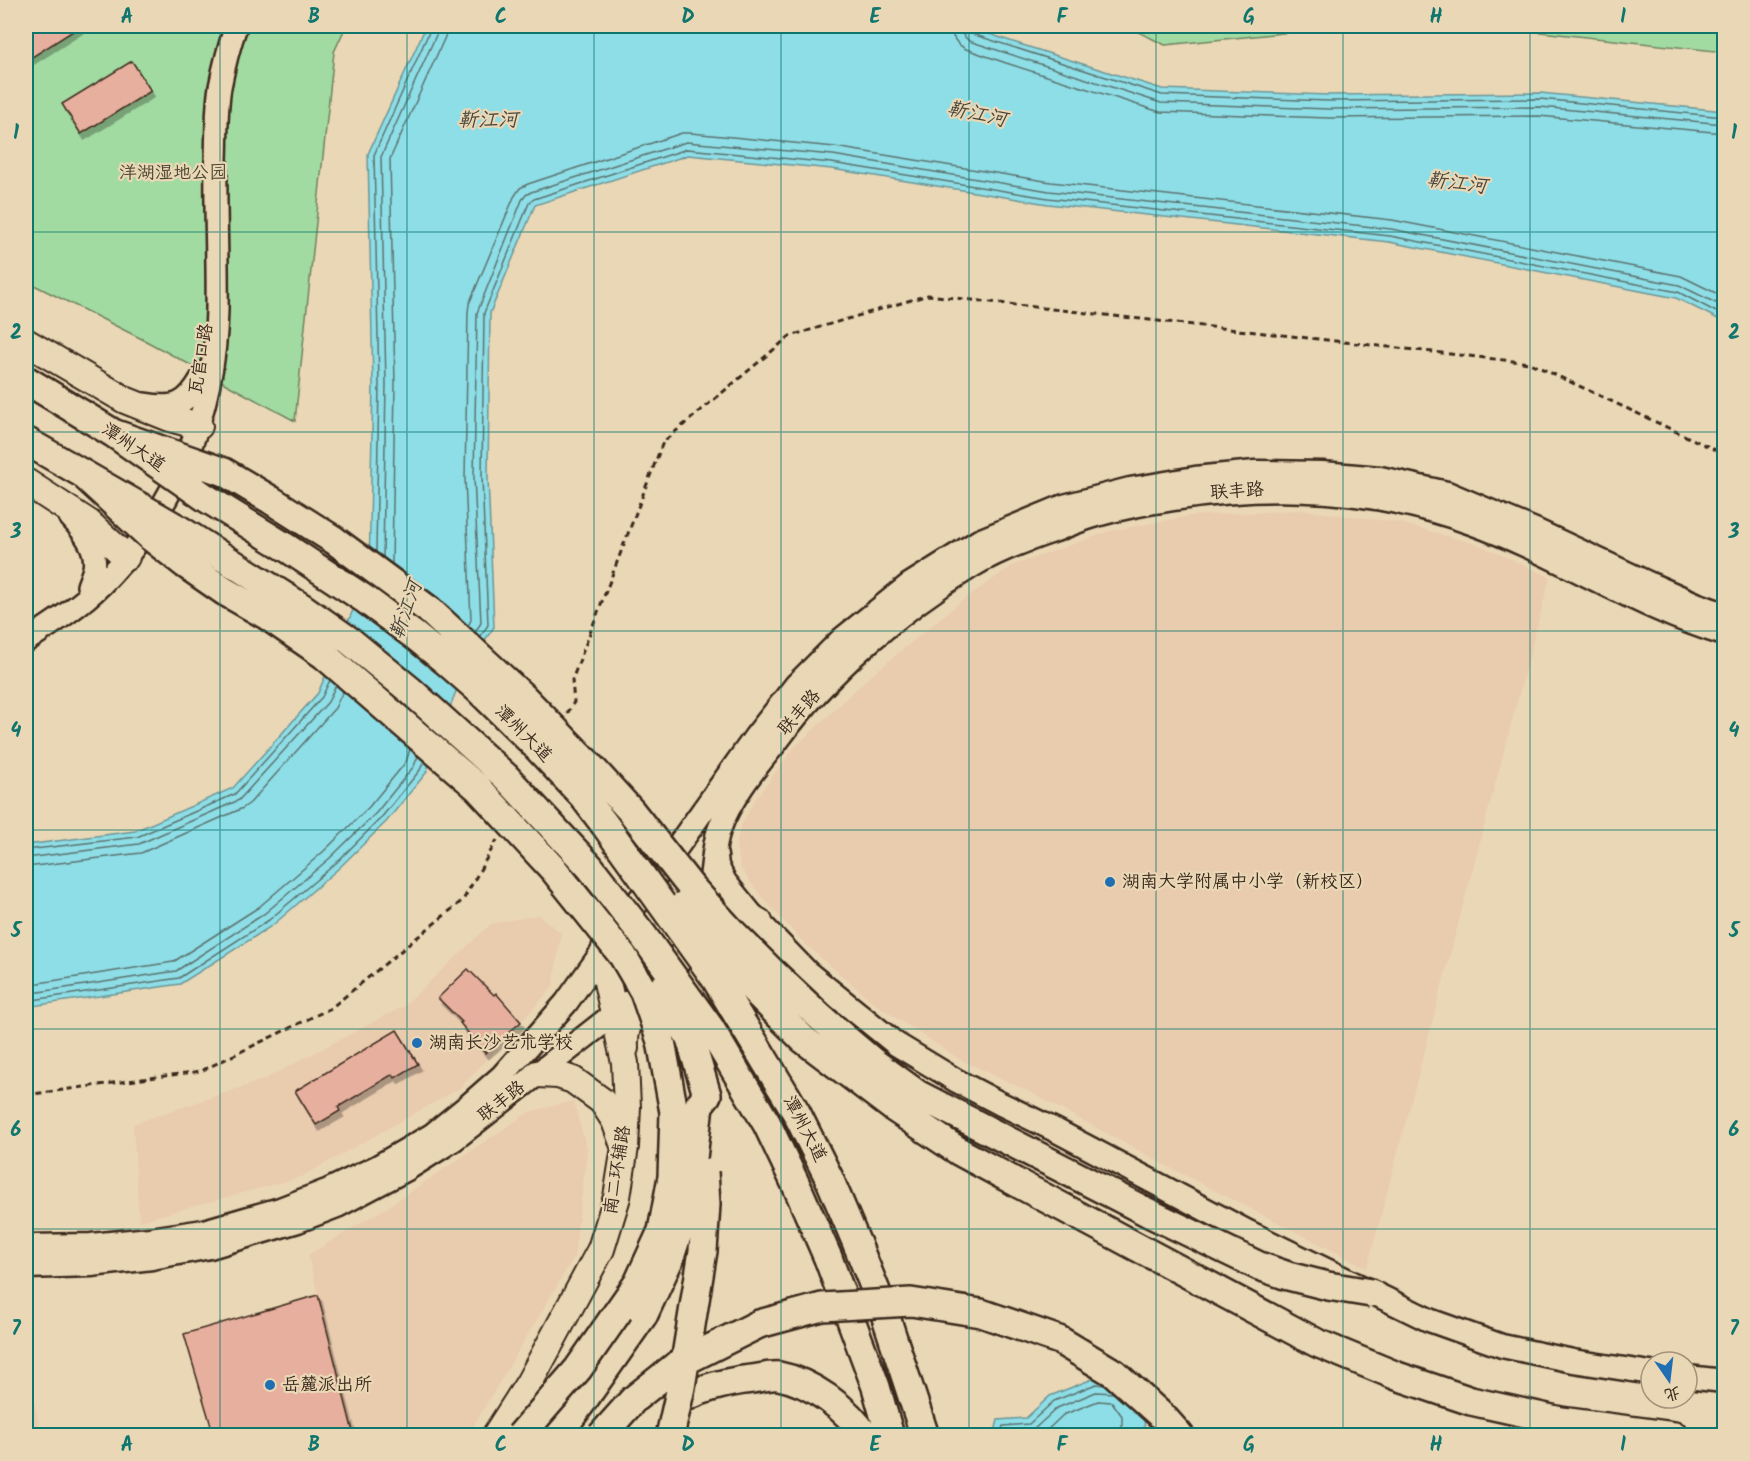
<svg xmlns="http://www.w3.org/2000/svg" width="1750" height="1461" viewBox="0 0 1750 1461" font-family="Kalam,'LXGW WenKai TC',sans-serif">
  <style>
    .built { fill: #e9cbae }
    .green { fill: #a2dba1; stroke: #6e8260; stroke-width: 1.5 }
    .water { fill: #8ddee7; stroke: #6c9697; stroke-width: 1.5 }
    .lines { fill: none; stroke-linecap: round; stroke-linejoin: round }
    .shore { stroke: #5c726e; stroke-width: 1.5 }
    .building { fill: #e7af9e; stroke: #3b2a1e; stroke-width: 1.5; filter: url(#shadow) }
    .tertiary-casing { stroke: #3b2a1e; stroke-width: 26 }
    .secondary-casing { stroke: #3b2a1e; stroke-width: 27 }
    .primary-casing { stroke: #3b2a1e; stroke-width: 30 }
    .trunk-casing { stroke: #3b2a1e; stroke-width: 32 }
    .path { stroke: #3b2a1e; stroke-width: 3; stroke-dasharray: 6 4.5; stroke-linecap: butt }
    .tertiary { stroke: #ead7b5; stroke-width: 21 }
    .secondary { stroke: #ead7b5; stroke-width: 22 }
    .primary { stroke: #ead7b5; stroke-width: 26 }
    .trunk { stroke: #ead7b5; stroke-width: 27 }
    .trunk-bridge-casing { stroke: #3b2a1e; stroke-width: 32; stroke-linecap: butt }
    .trunk-bridge { stroke: #ead7b5; stroke-width: 27 }
    .grid { fill: none; stroke: #0f766e; stroke-width: 1.5; stroke-opacity: 0.55 }
    .poi-dot { fill: #1f6fb2; stroke: #ead7b5; stroke-width: 2 }
    .labels { text-anchor: middle; dominant-baseline: central; stroke-width: 4.5; stroke-linejoin: round; paint-order: stroke }
    .park-label { font-size: 18px; fill: #4a4532; stroke: #ead7b5 }
    .street-label { font-size: 18px; fill: #3b2a1e; stroke: #ead7b5 }
    .poi-label { font-size: 18px; fill: #3b2a1e; stroke: #ead7b5; text-anchor: start }
    .water-label { font-size: 20px; font-style: italic; fill: #47453c; stroke: #ead7b5 }
    .neatline { fill: none; stroke: #0f766e; stroke-width: 2 }
    .grid-label { font-size: 20px; text-anchor: middle; font-weight: bold; fill: #0f766e }
  </style>
  <defs>
    <filter id="shadow"><feDropShadow dx="3.5" dy="6" stdDeviation="0" flood-color="#0004"/></filter>
  </defs>
  <rect width="100%" height="100%" fill="#ead7b5"/>
  <filter id="ink" filterUnits="userSpaceOnUse"><feTurbulence type="fractalNoise" baseFrequency=".0167" numOctaves="2"/><feDisplacementMap in="SourceGraphic" scale="12" xChannelSelector="R" yChannelSelector="G"/><feConvolveMatrix kernelMatrix="1 2 1 2 8 2 1 2 1" color-interpolation-filters="sRGB"/></filter>
  <g filter="url(#ink)">
    <path class="built" d="M1303,510L1401,523L1482,546L1550,577L1367,1268L1171,1168L1024,1089L961,1060L874,1003L804,943L760,895L741,869L736,845L740,828L754,801L794,748L866,680L959,603L1012,566L1110,531L1191,516Z
      M538,915L561,933L553,987L460,1088L301,1177L139,1221L133,1124L263,1080L404,1006L491,924Z
      M573,1101L587,1149L574,1257L468,1435H354L308,1255L383,1210L529,1112Z
      M32,1391L41,1435H26V1392Z"/>
    <path class="green" d="M26,26H346L334,52L295,421L144,340L26,281Z
      M1126,26H1353L1165,45Z
      M1484,26H1724V52Z"/>
    <path class="water" d="M426,26H966L1013,42L1162,89L1329,95L1540,93L1724,111V322L1676,298L1389,242L1048,204L832,169L688,155L535,205L490,313L488,477L494,627L463,672L426,773L386,822L339,868L273,925L180,984L26,1007V845L135,831L233,788L318,693L369,572L373,385L368,154Z
      M1095,1378L1124,1381L1145,1408L1144,1435L994,1436L998,1420L1026,1418L1050,1396Z"/>
    <g class="lines">
      <path class="shore" d="M951,26C951,37 956,44 966,49L1006,63L1160,112L1329,118L1539,116L1724,133
        M960,26L962,34L969,41L1161,103L1329,109L1540,107L1724,124
        M968,26V31L972,34L1162,95L1329,101L1540,99L1724,117
        M376,552L379,384L374,155L430,30L431,26
        M383,558L386,384L381,157L437,33L439,26
        M392,564L395,384L390,159L445,37L448,26
        M468,626L471,620L465,478L468,312L469,304L514,197L520,188L528,184L682,133H691L835,147L1051,182L1392,220L1681,276L1724,297
        M475,632L481,623L474,477L477,313L522,200L526,195L531,192L686,142L833,155L1049,191L1391,229L1679,285L1724,307
        M480,637L488,625L482,477L484,313L529,203L534,199L687,149L832,163L1048,198L1390,236L1678,292L1724,316
        M26,850L137,837L235,794L322,697L330,680
        M26,858L139,844L239,800L328,702L336,685
        M26,867L141,853L243,808L250,803L335,708L343,691
        M26,985L173,962L259,907L324,851L369,807L406,762L410,749
        M26,994L176,971L264,914L330,858L376,813L414,766L418,756
        M26,1001L179,978L269,920L335,864L381,818L420,770L424,761
        M1000,1436L1003,1426L1029,1424L1054,1401L1096,1384L1104,1385
        M1007,1436L1010,1433L1032,1431L1057,1408L1096,1392L1114,1393
        M1041,1436L1063,1415L1098,1401L1112,1402L1122,1416V1436"/>
    </g>
    <path class="building" d="M26,26H81L26,61Z
      M132,61L151,91L81,134L62,104Z
      M468,969L494,995L496,993L521,1022L485,1053L460,1023L462,1022L438,998Z
      M397,1030L418,1064L395,1078L393,1074L338,1107L340,1111L316,1125L295,1091Z
      M318,1295L354,1436H214L184,1334Z"/>
    <g class="lines">
      <g class="tertiary-casing">
        <path id="tertiary" d="M145,404C175,409 186,405 201,379
          M70,517C82,530 98,548 94,568C93,574 90,580 88,586
          M26,641C52,624 80,606 102,584C175,510 215,413 217,310C218,260 215,210 216,160C217,136 216,111 220,87C224,66 229,46 236,26"/>
      </g>
      <g class="secondary-casing">
        <path id="secondary" d="M716,856L717,866L725,882L751,914L807,972L896,1044L957,1081L1001,1104L1057,1131L1248,1232L1429,1320L1502,1346L1573,1361L1651,1373
          M696,914C700,907 705,899 708,892C714,872 712,849 719,830C730,798 756,767 777,741C828,672 899,610 972,566C997,551 1026,540 1053,531C1066,526 1080,520 1094,516C1120,508 1148,503 1174,499C1277,483 1373,488 1471,523C1558,554 1636,608 1724,634
          M26,1246L91,1245L150,1239L204,1231L280,1209L329,1190L377,1167L432,1135L469,1105L502,1076L566,1003L756,736L796,685L842,639L909,585L979,541L1064,506L1130,489L1195,478L1255,472L1322,473L1380,478L1447,493L1537,531L1650,584L1696,604L1724,614
          M26,1267L91,1265L152,1258L210,1247L298,1221L337,1206L407,1169L453,1140L614,1014L625,1003
          M1687,1377L1724,1381"/>
      </g>
      <g class="primary-casing">
        <path id="primary" d="M26,342L125,400L170,418L199,426
          M26,482L89,523L126,557
          M625,1048C624,1032 628,1021 637,1008L709,923C728,910 740,910 759,922
          M537,1074L558,1075L573,1080L602,1101L615,1121L623,1143
          M495,1436L529,1383L601,1249L617,1197L625,1147L627,1107L625,1063L607,982L605,948"/>
      </g>
      <g class="trunk-casing">
        <path id="trunk" d="M1021,1185L1317,1343L1397,1376L1471,1401L1561,1421L1674,1436
          M857,1244L884,1311L925,1436
          M828,1258L876,1387L890,1436
          M1114,1373L1164,1418L1180,1436
          M557,1436L585,1398L644,1314
          M639,1436C648,1425 660,1411 672,1404C696,1390 724,1382 752,1379C760,1378 771,1375 779,1376C811,1382 848,1409 865,1436"/>
      </g>
      <path class="path" d="M567,714L574,702L572,680L663,442L790,336L928,295L1530,363L1724,454
        M26,1095L201,1071L331,1008L463,900L497,840"/>
      <use href="#tertiary" class="tertiary"/>
      <use href="#secondary" class="secondary"/>
      <use href="#primary" class="primary"/>
      <use href="#trunk" class="trunk"/>
      <g class="trunk-bridge-casing">
        <path id="trunk-bridge" d="M26,380L113,433L206,498L287,548L366,600L415,636L447,662L479,690L535,745L583,796L605,825L715,978L796,1112L829,1178L857,1244
          M113,433L224,472L271,500L334,540L429,610L524,698L590,766L631,811L691,887L731,931L770,970L821,1018L873,1062L917,1094L1147,1212L1259,1266L1288,1276L1328,1286L1371,1293
          M26,441L177,528L303,608L350,641L411,691L505,776L590,867L642,934L710,1028L767,1124L798,1189L828,1258
          M86,477L152,538L185,564L224,591L266,615L324,655L478,788L554,870L623,956L644,992L661,1041L674,1112L672,1177L662,1231L638,1283L578,1369L520,1436
          M684,905L717,948L756,992L803,1039L894,1108L960,1152L1021,1185
          M644,1314L669,1260L688,1203L699,1105L707,1095L690,1038L663,988
          M601,1436L634,1399L677,1365L759,1324L822,1307L911,1302L981,1313L1059,1340L1114,1373
          M670,1436L681,1387L703,1251L706,1204L704,1172"/>
      </g>
      <use href="#trunk-bridge" class="trunk-bridge"/>
    </g>
  </g>
  <path class="grid" d="M220,26V1436M407,26V1436M594,26V1436M781,26V1436M969,26V1436M1156,26V1436M1343,26V1436M1530,26V1436M26,232H1724M26,432H1724M26,631H1724M26,830H1724M26,1029H1724M26,1229H1724"/>
  <g class="poi-dot">
    <circle cx="1110" cy="882" r="6"/>
    <circle cx="417" cy="1043" r="6"/>
    <circle cx="270" cy="1385" r="6"/>
  </g>
  <g class="labels">
    <g class="park-label">
      <text x="173" y="173">洋湖湿地公园</text>
    </g>
    <g class="street-label">
      <text transform="translate(202 359) rotate(-81)">瓦官口路</text>
      <text transform="translate(133 448) rotate(34)">潭州大道</text>
      <text transform="translate(1237 492) rotate(-4)">联丰路</text>
      <text transform="translate(800 713) rotate(-49)">联丰路</text>
      <text transform="translate(523 734) rotate(45)">潭州大道</text>
      <text transform="translate(502 1102) rotate(-38)">联丰路</text>
      <text transform="translate(804 1129) rotate(62)">潭州大道</text>
      <text transform="translate(618 1170) rotate(-81)">南二环辅路</text>
    </g>
    <g class="poi-label">
      <text x="1122" y="882">湖南大学附属中小学（新校区）</text>
      <text x="429" y="1043">湖南长沙艺术学校</text>
      <text x="282" y="1385">岳麓派出所</text>
    </g>
    <g class="water-label">
      <text transform="translate(977 115) rotate(12)">靳江河</text>
      <text x="488" y="121">靳江河</text>
      <text transform="translate(1457 184) rotate(7)">靳江河</text>
      <text transform="translate(407 610) rotate(-70)">靳江河</text>
    </g>
  </g>
  <rect width="1750" height="1461" fill="none" stroke="#ead7b5" stroke-width="66"/>
  <g transform="translate(1669 1380) rotate(166)"><circle r="28" fill="#ead7b5" stroke="#a49279" stroke-width="1.5"/>
  <path d="M0-4.5L10 22L0 15L-10 22Z" fill="#1f6fb2"/>
  <text y="-9" font-size="16" font-weight="bold" text-anchor="middle" fill="#3b2a1e">北</text>
  </g>
  <rect x="33" y="33" width="1684" height="1395" class="neatline"/>
  <g class="grid-label">
    <text x="127" y="23">A</text>
    <text x="314" y="23">B</text>
    <text x="501" y="23">C</text>
    <text x="688" y="23">D</text>
    <text x="875" y="23">E</text>
    <text x="1062" y="23">F</text>
    <text x="1249" y="23">G</text>
    <text x="1436" y="23">H</text>
    <text x="1623" y="23">I</text>
    <text x="16" y="139">1</text>
    <text x="1734" y="139">1</text>
    <text x="16" y="339">2</text>
    <text x="1734" y="339">2</text>
    <text x="16" y="538">3</text>
    <text x="1734" y="538">3</text>
    <text x="16" y="737">4</text>
    <text x="1734" y="737">4</text>
    <text x="16" y="937">5</text>
    <text x="1734" y="937">5</text>
    <text x="16" y="1136">6</text>
    <text x="1734" y="1136">6</text>
    <text x="16" y="1335">7</text>
    <text x="1734" y="1335">7</text>
    <text x="127" y="1451">A</text>
    <text x="314" y="1451">B</text>
    <text x="501" y="1451">C</text>
    <text x="688" y="1451">D</text>
    <text x="875" y="1451">E</text>
    <text x="1062" y="1451">F</text>
    <text x="1249" y="1451">G</text>
    <text x="1436" y="1451">H</text>
    <text x="1623" y="1451">I</text>
  </g>
</svg>
